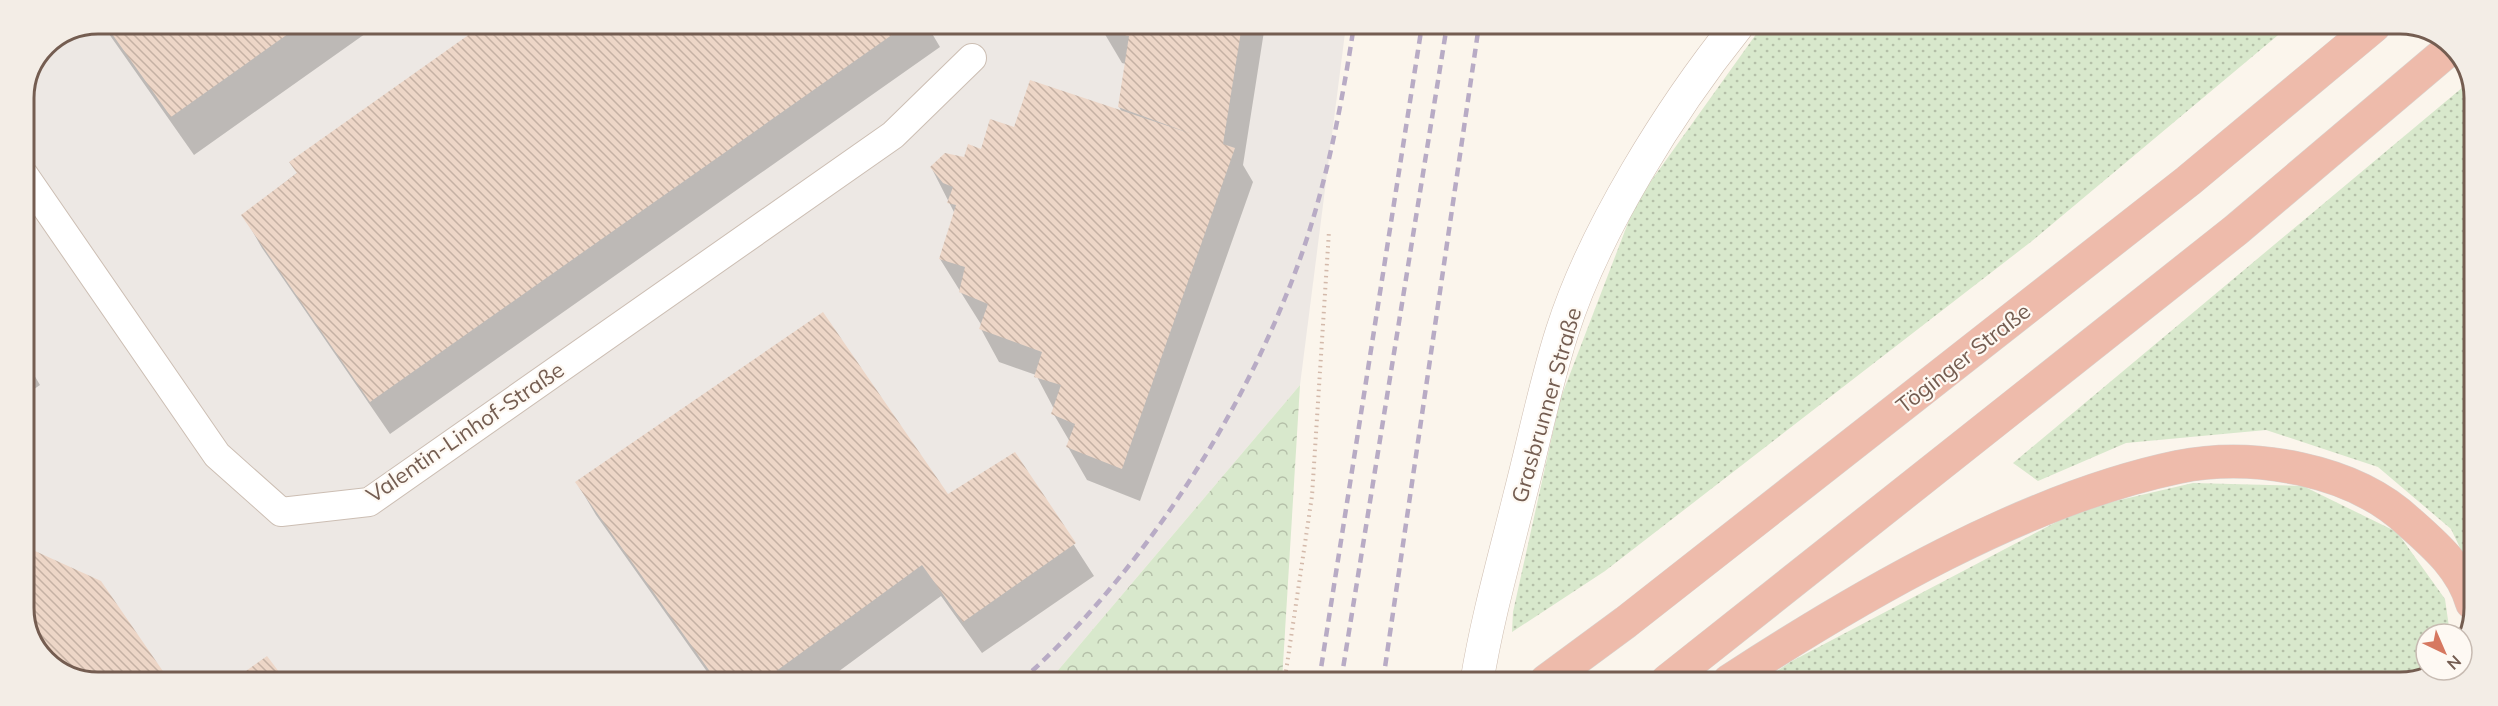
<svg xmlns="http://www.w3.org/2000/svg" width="2498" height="706" viewBox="0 0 2498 706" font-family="Mulish,sans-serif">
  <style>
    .industrial { fill: #ede8e4 }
    .grass { fill: url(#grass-dots) }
    .forest { fill: url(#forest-crowns) }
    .shadow { fill: #0003 }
    .building { fill: url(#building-back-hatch) }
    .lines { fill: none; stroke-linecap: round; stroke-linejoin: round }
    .street-casing { stroke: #ccbeb3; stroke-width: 30 }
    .secondary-casing { stroke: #cfbeb1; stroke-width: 34 }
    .highway-casing { stroke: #d8d2ce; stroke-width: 34 }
    .path { stroke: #d3b9aa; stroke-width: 4; stroke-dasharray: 1.5 4.5; stroke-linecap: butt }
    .street { stroke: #fff; stroke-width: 28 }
    .secondary { stroke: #fff; stroke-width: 33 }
    .highway { stroke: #eebbab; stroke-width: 33 }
    .rail { stroke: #b8abc5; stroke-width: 4.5; stroke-dasharray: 9 6; stroke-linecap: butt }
    .labels { text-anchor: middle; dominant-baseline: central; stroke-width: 4.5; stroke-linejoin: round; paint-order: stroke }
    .street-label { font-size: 22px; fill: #745d51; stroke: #fef9f3 }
    .rim { fill: none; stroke: #745d51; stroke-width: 3 }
  </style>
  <defs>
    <pattern id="grass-dots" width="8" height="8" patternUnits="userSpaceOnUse" patternTransform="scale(1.5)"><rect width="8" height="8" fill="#d8e8cc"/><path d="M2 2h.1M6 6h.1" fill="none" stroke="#b4bfa8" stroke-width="1.8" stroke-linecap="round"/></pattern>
    <pattern id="forest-crowns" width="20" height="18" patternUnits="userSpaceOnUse" patternTransform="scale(1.5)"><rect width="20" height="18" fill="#d8e8cc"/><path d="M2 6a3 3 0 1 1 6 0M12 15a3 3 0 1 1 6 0" fill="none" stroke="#b4bfa8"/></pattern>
    <pattern id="building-back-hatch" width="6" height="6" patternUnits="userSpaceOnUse" patternTransform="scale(1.5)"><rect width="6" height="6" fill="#edd6c7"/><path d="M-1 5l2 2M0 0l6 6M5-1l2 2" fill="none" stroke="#c5b1a4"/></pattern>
  </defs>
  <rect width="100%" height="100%" fill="#fbf5ec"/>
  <path class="industrial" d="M98,24L1346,25L1300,385L1049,681L79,680L42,656L24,613V98L46,45Z"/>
  <path class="grass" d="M1762,26H2289L2032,241L1605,571L1512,632L1513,612L1560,400L1636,202Z
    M2469,82L2474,93L2473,212L2466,249L2473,350L2472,573L2451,529L2378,467L2266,430L2126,443L2038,481L2013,463Z
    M2193,483L2303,486L2397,532L2445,599L2450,634H2426V670H2435L2400,682L1762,681L1792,661L2081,509Z"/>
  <path class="forest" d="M1300,385L1282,681H1049Z"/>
  <path class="shadow" d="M102,24H379L194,155Z
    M487,24L927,25L940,47L390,434L262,248L243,215Z
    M1104,25H1265L1243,165L1253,182L1140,501L1087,480L1068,447L1070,442L1053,413L1054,409L1036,375L999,362L981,329L982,326L940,259L955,214L931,167L964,159L1015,129L1122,112L1119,107L1126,64L1122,63L1103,31Z
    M24,358L40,385L24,396Z
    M1015,454L1094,576L982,653L941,596L827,680H713L596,515L577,483L948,496Z
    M296,674L300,680H290Z"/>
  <path class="building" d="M105,24H302L171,117Z
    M484,24H543L906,25L370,402L241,215L297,173L289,162Z
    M1102,25H1242L1223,144L1235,148L1122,469L1066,447L1075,424L1051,414L1061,385L1034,377L1042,352L979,329L988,304L959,292L965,267L939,259L956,205L947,203L953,187L943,183L930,167L945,153L964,157L968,144L981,149L990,119L1014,127L1030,80L1192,134L1118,107L1129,36L1101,31Z
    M823,312L948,494L1015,452L1076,543L963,622L922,565L764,680H716L575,482Z
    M24,546L101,581L169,680H79L42,656L24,613Z
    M267,656L285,680H246V671Z"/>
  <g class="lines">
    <g class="street-casing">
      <path id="street" d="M24,175L217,455L281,512L369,502L893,135L972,58"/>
    </g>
    <g class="secondary-casing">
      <path id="secondary" d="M1477,681C1487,619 1505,556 1520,495C1534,441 1545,385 1562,332C1594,231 1671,108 1737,26"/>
    </g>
    <g class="highway-casing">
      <path id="highway" d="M1546,681L1626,622L2188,181L2374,26
        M1667,681L2236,230L2452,47
        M1729,681C1859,596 2025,499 2178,467C2253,452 2353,469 2409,522C2435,545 2462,568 2472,603"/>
    </g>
    <path class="path" d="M1281,681L1285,678L1312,496L1329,231"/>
    <use href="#street" class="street"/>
    <use href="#secondary" class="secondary"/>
    <use href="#highway" class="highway"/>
    <path class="rail" d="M1021,681C1132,583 1230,435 1285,298C1321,212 1340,117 1354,25
      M1319,681L1422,25
      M1341,681L1447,25
      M1383,681L1479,25"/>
  </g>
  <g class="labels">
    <g class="street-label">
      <text transform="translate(1963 358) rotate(-38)">Töginger Straße</text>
      <text transform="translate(1546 405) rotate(-74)">Grasbrunner Straße</text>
      <text transform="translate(465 432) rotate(-34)">Valentin-Linhof-Straße</text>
    </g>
  </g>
  <path d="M0 0H2498V706H0ZM98 34H2400A64 64 0 0 1 2464 98V608A64 64 0 0 1 2400 672H98A64 64 0 0 1 34 608V98A64 64 0 0 1 98 34Z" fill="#f3ede6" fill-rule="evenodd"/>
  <path class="rim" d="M98 34H2400A64 64 0 0 1 2464 98V608A64 64 0 0 1 2400 672H98A64 64 0 0 1 34 608V98A64 64 0 0 1 98 34Z"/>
  <g transform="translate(2444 652) rotate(136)"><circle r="28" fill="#fef9f3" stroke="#c7bbb2" stroke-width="1.5"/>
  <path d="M0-4.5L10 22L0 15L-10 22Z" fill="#d67860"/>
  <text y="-9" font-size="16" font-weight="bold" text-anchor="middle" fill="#745d51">N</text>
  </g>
</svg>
